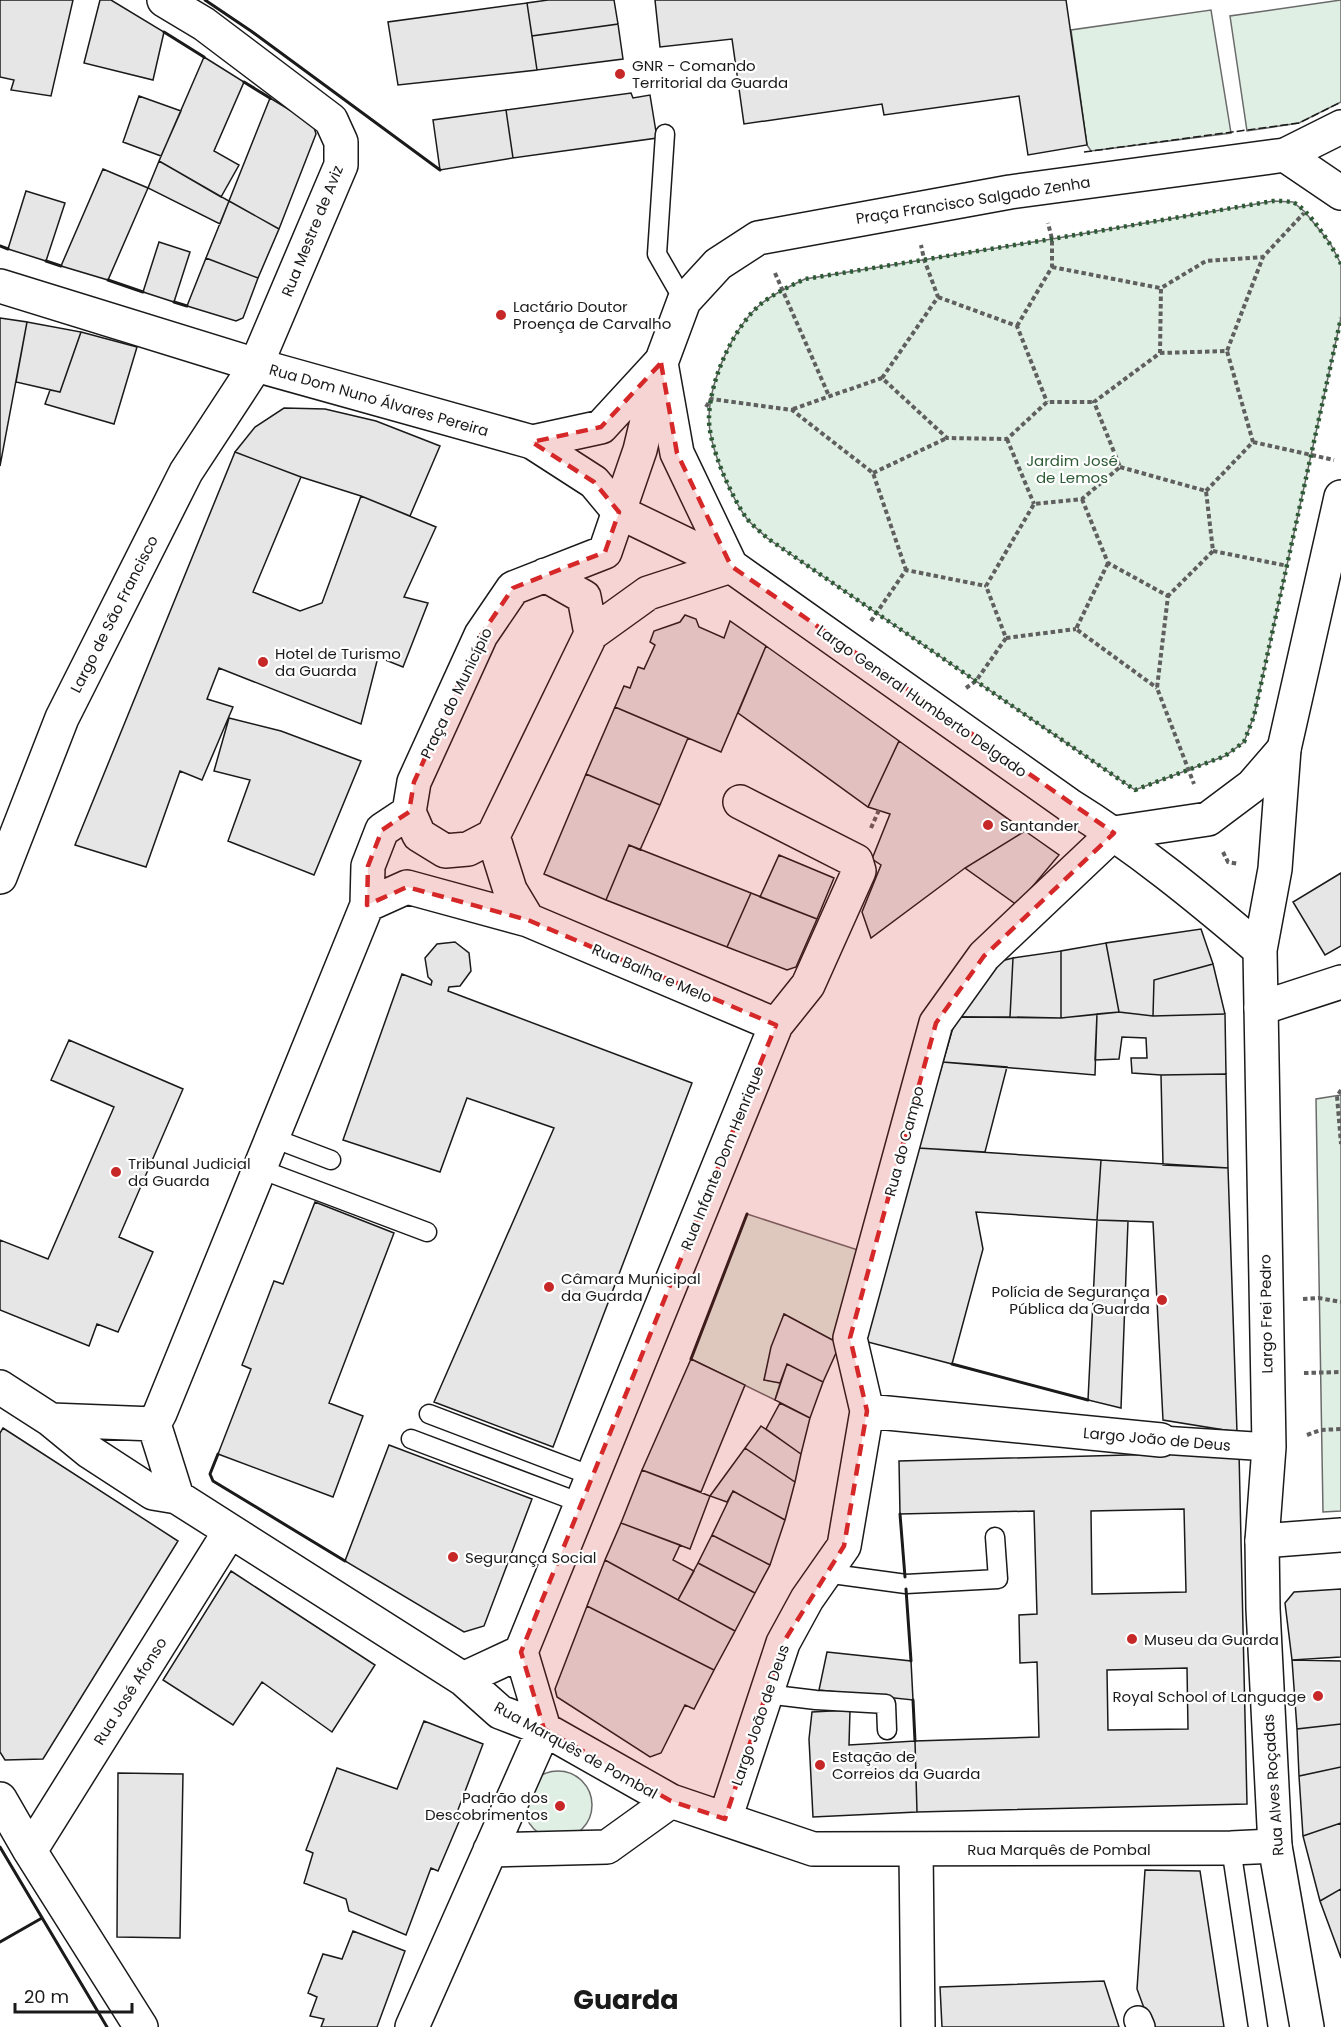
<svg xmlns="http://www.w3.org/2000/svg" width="1341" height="2027" viewBox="0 0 1341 2027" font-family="Poppins,sans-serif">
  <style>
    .green { fill: #e0efe3; stroke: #6a6a6a; stroke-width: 1.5 }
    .building { fill: #e6e6e6; stroke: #1a1a1a; stroke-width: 1.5; fill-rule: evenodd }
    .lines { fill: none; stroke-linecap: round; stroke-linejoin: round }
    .service-casing { stroke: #1a1a1a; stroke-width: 21 }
    .pedestrian-casing { stroke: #1a1a1a; stroke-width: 30 }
    .minor-casing { stroke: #1a1a1a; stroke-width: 36 }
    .tertiary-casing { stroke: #1a1a1a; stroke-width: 36 }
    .primary-casing { stroke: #1a1a1a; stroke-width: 36 }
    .path { stroke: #5f5f5f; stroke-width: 4; stroke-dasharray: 4.5 3; stroke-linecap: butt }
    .service { stroke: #fff; stroke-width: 18 }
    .pedestrian { stroke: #fff; stroke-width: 27 }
    .minor { stroke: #fff; stroke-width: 33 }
    .tertiary { stroke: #fff; stroke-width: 33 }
    .primary { stroke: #fff; stroke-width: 33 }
    .hedge { stroke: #2b5a34; stroke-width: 4.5; stroke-dasharray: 3 4.5; stroke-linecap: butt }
    .fence { stroke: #1a1a1a; stroke-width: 1.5; stroke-dasharray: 8 3; stroke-linecap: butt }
    .wall { stroke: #1a1a1a; stroke-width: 3 }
    .marked { fill: #d62828; fill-opacity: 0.2; stroke: #d62828; stroke-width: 4.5; stroke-dasharray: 12 8; stroke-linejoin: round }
    .poi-dot { fill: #c62828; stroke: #fff; stroke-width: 2 }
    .labels { text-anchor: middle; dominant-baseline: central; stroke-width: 4.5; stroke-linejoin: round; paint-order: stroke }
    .poi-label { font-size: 15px; fill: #1a1a1a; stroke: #fff; text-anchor: start }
    .street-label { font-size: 15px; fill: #1a1a1a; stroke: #fff }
    .park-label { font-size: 15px; fill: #2b5a34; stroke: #fff }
    .town-label { font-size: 27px; font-weight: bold; fill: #1a1a1a; stroke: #fff }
  </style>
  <rect width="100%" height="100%" fill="#fff"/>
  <path class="green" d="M1341,0V102L1299,123L1247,131L1230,16Z
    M1211,10L1231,133L1091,151L1087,145L1071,30Z
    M1273,201L1293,202L1305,212L1330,243L1341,264V318L1254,716L1244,742L1225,756L1135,790L767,538C761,532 753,526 747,519C731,497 708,445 709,417C710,380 733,327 762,303C775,293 790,286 805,279L1052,239Z
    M1341,1095V1511L1323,1512L1316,1099Z
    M747,1214L864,1252L840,1344L784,1314L764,1380L780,1383L775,1400L691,1359Z
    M524 1805a34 34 0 1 1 68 0a34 34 0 1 1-68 0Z"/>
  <path class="building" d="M0,0H73L51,96L11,90L14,80L0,77Z
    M100,0H111L164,32L153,80L84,63Z
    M548,0H614L618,24L532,36L527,3Z
    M655,0H1066L1087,145L1028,155L1019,96L884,115L882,104L744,124L732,39L660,47Z
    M527,3L537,70L398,85L388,22Z
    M618,24L623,59L537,70L532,36Z
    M204,57L244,82L214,151L239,165L221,197L159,161Z
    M631,93L633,98L650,95L657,138L513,158L506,110Z
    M139,96L181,111L161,156L123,142Z
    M270,98L313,124L316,134L279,229L229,201Z
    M506,110L513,158L440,170L433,120Z
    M159,161L229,201L220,224L148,188Z
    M103,169L148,188L108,280L61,266Z
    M26,191L65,203L46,261L8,249Z
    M229,201L279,229L258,278L206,258Z
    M159,242L190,252L174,302L143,292Z
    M206,258L258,278L243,318L236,321L187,306Z
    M0,318L27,322L0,466Z
    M27,322L81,332L60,392L16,382Z
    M81,332L137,347L114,424L45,404L50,390L60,392Z
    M284,408L325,409L376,421L440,446L410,516L361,496L301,477L235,452L255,427Z
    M235,452L301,477L253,592L300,611L322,603L361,496L436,527L404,597L428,603L403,667L378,657L361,724L219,668L207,699L233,707L202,780L180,771L146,867L75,845Z
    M685,615L696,619L699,627L724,638L730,621L766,646L721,752L615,707L624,686L630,688L638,667L644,669L655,645L650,642L654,631L680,622Z
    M766,646L899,741L868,807L738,713Z
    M615,707L688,738L660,805L586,774Z
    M229,718L281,731L361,761L314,875L228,841L250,780L214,771Z
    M899,741L1025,831L965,868L871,938L862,912L881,865L872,859L890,814L868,807Z
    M586,774L660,805L640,850L629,845L606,900L544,874Z
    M1025,831L1059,855L1017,905L965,868Z
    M629,845L751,893L727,947L606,900Z
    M779,855L834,878L817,919L760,897Z
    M1341,873V946L1325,955L1293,902Z
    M751,893L817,919L796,967L787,970L727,947Z
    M1201,929L1213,964L1154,980L1153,1016L1119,1012L1106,943Z
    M455,942L469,953L471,971L460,986L449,987L448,991L692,1083L553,1447L434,1402L554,1128L467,1098L440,1172L343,1140L402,974L431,985L432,981L428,977L425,958L437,944Z
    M1106,943L1119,1012L1061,1018V951Z
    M1061,951V1018L1010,1017L1013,958Z
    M1013,958L1010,1017H956L985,965Z
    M1213,964L1225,1014L1153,1016L1154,980Z
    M1119,1012L1153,1016L1225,1014L1226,1074L1161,1075L1132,1073L1131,1058H1147L1146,1038L1122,1037L1119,1059L1095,1060L1097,1014Z
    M1097,1014L1095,1075L943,1062L956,1017L1061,1018Z
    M69,1040L183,1089L119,1237L153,1252L118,1332L97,1324L89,1346L0,1310V1240L48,1259L114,1107L51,1080Z
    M943,1062L1007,1067L985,1152L918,1148Z
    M1226,1074L1228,1168L1163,1165L1161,1075Z
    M918,1148L1101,1160L1097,1220L976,1212L983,1249L952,1364L864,1341Z
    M1101,1160L1228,1168L1237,1432L1163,1420L1153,1222L1097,1220Z
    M315,1202L394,1233L329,1403L363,1416L333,1497L218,1454L251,1369L242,1365L274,1281L283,1284Z
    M1097,1220L1128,1221L1121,1408L1088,1400Z
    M784,1314L840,1344L823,1382L787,1364L780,1383L764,1380L771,1347Z
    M691,1359L745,1385L701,1492L642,1470Z
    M787,1364L823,1382L810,1418L775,1400Z
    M780,1403L810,1418L801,1454L766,1429Z
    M761,1426L801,1454L795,1482L745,1448Z
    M3,1428L178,1541L43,1759L5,1760L0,1752V1433Z
    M389,1445L532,1499L484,1626L464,1632L345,1561Z
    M745,1448L795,1482L785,1520L733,1491L727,1502L710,1496Z
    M1239,1452L1247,1804L917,1812L915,1741L1039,1737L1037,1662L1020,1663L1019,1615L1037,1614L1034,1511L900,1514L899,1461ZM1184,1509L1186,1592L1092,1594L1091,1511ZM1187,1668L1188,1729L1108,1730L1107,1670Z
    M642,1470L710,1496L690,1549L621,1523Z
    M733,1491L785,1520L770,1565L712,1535Z
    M621,1523L680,1545L673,1560L694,1571L678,1600L605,1560Z
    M712,1535L770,1565L755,1593L698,1563Z
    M605,1560L735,1631L714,1670L587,1606Z
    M698,1563L755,1593L735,1631L678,1600Z
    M231,1571L375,1665L332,1732L262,1682L233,1725L163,1680Z
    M1341,1589V1657L1292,1660L1285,1603L1294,1592Z
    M587,1606L714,1670L694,1709L685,1705L661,1753L650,1757L557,1697L555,1689Z
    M827,1652L911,1661L913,1700L819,1690Z
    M1292,1660L1341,1661V1724L1297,1729Z
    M850,1710L849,1745L915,1741L917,1812L813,1817L809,1739L812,1712Z
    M424,1721L483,1744L456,1815L461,1817L438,1871L431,1868L406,1935L349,1911L346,1899L304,1883L313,1853L306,1850L337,1768L397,1789Z
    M1341,1724V1767L1299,1776L1297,1729Z
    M1341,1767V1823L1303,1836L1299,1776Z
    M118,1773L183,1774L180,1938L117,1937Z
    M1341,1823V1889L1320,1901L1303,1836Z
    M1145,1870L1200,1871L1224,2027H1151L1137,1989Z
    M1341,1889V1958L1320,1901Z
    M353,1931L405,1951L377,2027H321L324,2019L310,2016L317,1997L308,1993L323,1954L342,1959Z
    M1104,1981L1119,2027H942L940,1987Z"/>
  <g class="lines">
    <g class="service-casing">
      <path id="service" d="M665,134L657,254L684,301
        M273,1138L331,1160
        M260,1169L427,1232
        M429,1414L592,1476
        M411,1439L581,1503
        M825,1573L906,1584L998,1579L995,1537
        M766,1694L816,1700L886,1704L887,1730
        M1231,1848L1258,2027"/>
    </g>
    <g class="pedestrian-casing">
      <path id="pedestrian" d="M1161,1440L1269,1447
        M1138,2020L1141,2027"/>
    </g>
    <g class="minor-casing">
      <path id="minor" d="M1285,155L1341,193
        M532,442L601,427L659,364
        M545,575L584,597L591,634L493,836L468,849L445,851L419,835L409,812L414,782L481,635L513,588L605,552L640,450L661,363
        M591,634L648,593L731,566
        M493,836L510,890L528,920
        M0,877L62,718L186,472L256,365L341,165V142L331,120L204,24L164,0
        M367,905L407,887L528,920L776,1025
        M1261,1008L1341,982
        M0,1387L51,1420L90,1452L153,1493L177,1497L463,1679L500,1712L544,1729L671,1801L813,1849L1231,1848L1275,1846
        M867,1411L1161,1440
        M51,1420L154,1424
        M177,1497L154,1424L160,1413L367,905L368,866L382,830L409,812
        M1262,1541L1341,1535
        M463,1679L521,1652
        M544,1729L521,1652L776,1025L808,985L859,871L856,861L740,802
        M0,1799L30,1851L141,2027
        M725,1819L783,1643L807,1599L844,1546L867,1411L850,1338L936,1023L984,956L1114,833L1208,819L1252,786L1284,749
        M916,1849L918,2027
        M490,1850L607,1847L671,1801
        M30,1851L230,1531
        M412,2027L544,1729"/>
    </g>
    <g class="tertiary-casing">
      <path id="tertiary" d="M0,286L256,365L532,442L594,482L619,512L731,566"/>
    </g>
    <g class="primary-casing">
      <path id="primary" d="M1260,950C1199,898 1137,847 1069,805L731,566L677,453L661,363L684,301L718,264L758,238L1010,192L1285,155L1341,127
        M1307,2027L1275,1846L1263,1609L1262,1541L1269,1447L1260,950L1275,869L1284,749L1341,497"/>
    </g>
    <path class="path" d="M1052,267L1160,288
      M775,273L829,396
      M938,297L1017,326L1047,402
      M1017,326L1052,267V239L1048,223
      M1160,353L1227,351L1263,257
      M882,378L938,297L924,259L921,245
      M706,407L711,399L792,410L873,473L906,570
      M793,409L882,378L947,438L1007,439L1047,402H1094
      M1007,439L1034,504
      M1253,442L1334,460
      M1120,467L1206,491L1213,551L1168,596
      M873,473L947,438
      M1206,491L1253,442L1227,351
      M1082,499L1108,563L1168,596L1157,688L1194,784
      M1213,551L1288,566
      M1108,563L1076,629L1157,688
      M871,621L906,570L986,586
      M1006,638L1076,629
      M966,688L976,681L1006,638L986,586L1034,504L1082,499L1120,467L1094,402L1160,353L1161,288L1206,261L1263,257L1304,213
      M871,828L879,810
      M1223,852L1228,862L1239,864
      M1341,1090L1337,1096L1341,1144
      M1303,1299L1319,1298L1341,1302
      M1304,1373L1341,1372
      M1307,1435L1321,1430L1341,1429"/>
    <use href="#service" class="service"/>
    <use href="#pedestrian" class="pedestrian"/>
    <use href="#minor" class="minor"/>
    <use href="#tertiary" class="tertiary"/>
    <use href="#primary" class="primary"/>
    <path class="hedge" d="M1341,264C1334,249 1308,207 1292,202C1286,201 1279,201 1273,201L1052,239L805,279C790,286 775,293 762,303C733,327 710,380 709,417C708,445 731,496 747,519C753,526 761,532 767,538L1135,790L1225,756L1244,742L1254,716L1341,318"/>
    <path class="fence" d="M1084,152L1299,123L1341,102"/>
    <path class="wall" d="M205,0L251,31L440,170
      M164,32L204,57
      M244,82L270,98
      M0,246L8,249
      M46,261L61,266
      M108,280L143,292
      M174,302L187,306
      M691,1359L747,1214
      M952,1364L1088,1400
      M218,1454L210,1474L213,1481L345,1561
      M900,1514L905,1577
      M906,1589L911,1661
      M913,1700L915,1741
      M0,1847L107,2027
      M0,1942L42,1918"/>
  </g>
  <path class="marked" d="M661,363L677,453L731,566L1114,833L984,956L936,1023L850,1338L867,1411L844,1546L783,1643L725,1819L671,1801L544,1729L521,1652L776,1025L528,920L407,887L367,905L368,866L382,830L409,812L414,782L481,635L513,588L605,552L619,512L594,482L532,442L601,427Z"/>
  <g class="poi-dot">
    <circle cx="620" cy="74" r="6"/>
    <circle cx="501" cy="315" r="6"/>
    <circle cx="263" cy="662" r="6"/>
    <circle cx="988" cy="825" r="6"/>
    <circle cx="116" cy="1172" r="6"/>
    <circle cx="549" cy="1287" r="6"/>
    <circle cx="1162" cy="1300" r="6"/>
    <circle cx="453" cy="1557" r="6"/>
    <circle cx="1132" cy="1639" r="6"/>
    <circle cx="1318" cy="1696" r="6"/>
    <circle cx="820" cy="1765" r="6"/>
    <circle cx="560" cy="1806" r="6"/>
  </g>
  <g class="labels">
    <g class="poi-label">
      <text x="632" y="65">GNR - Comando<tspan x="632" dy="17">Territorial da Guarda</tspan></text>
      <text x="513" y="306">Lactário Doutor<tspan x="513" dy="17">Proença de Carvalho</tspan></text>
      <text x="275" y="653">Hotel de Turismo<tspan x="275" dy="17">da Guarda</tspan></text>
      <text x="1000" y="825">Santander</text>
      <text x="128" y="1163">Tribunal Judicial<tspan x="128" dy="17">da Guarda</tspan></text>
      <text x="561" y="1278">Câmara Municipal<tspan x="561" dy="17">da Guarda</tspan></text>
      <text x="1150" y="1291" text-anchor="end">Polícia de Segurança<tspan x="1150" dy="17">Pública da Guarda</tspan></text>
      <text x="465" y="1557">Segurança Social</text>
      <text x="1144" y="1639">Museu da Guarda</text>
      <text x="1306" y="1696" text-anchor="end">Royal School of Language</text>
      <text x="832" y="1756">Estação de<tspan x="832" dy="17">Correios da Guarda</tspan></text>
      <text x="548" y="1797" text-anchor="end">Padrão dos<tspan x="548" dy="17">Descobrimentos</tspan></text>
    </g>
    <g class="street-label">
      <text transform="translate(973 200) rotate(-9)">Praça Francisco Salgado Zenha</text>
      <text transform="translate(312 231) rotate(-68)">Rua Mestre de Aviz</text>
      <text transform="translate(379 400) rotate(16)">Rua Dom Nuno Álvares Pereira</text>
      <text transform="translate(114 614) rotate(-63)">Largo de São Francisco</text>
      <text transform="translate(456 693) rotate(-64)">Praça do Município</text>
      <text transform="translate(922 701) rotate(35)">Largo General Humberto Delgado</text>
      <text transform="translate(652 973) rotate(23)">Rua Balha e Melo</text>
      <text transform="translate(904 1141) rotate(-75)">Rua do Campo</text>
      <text transform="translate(722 1158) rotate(-68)">Rua Infante Dom Henrique</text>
      <text transform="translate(1266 1314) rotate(-91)">Largo Frei Pedro</text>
      <text transform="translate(1157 1439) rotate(5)">Largo João de Deus</text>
      <text transform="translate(130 1691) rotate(-58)">Rua José Afonso</text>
      <text transform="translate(760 1715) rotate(-71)">Largo João de Deus</text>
      <text transform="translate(576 1750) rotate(29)">Rua Marquês de Pombal</text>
      <text transform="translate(1273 1785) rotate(-94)">Rua Alves Roçadas</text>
      <text x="1059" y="1849">Rua Marquês de Pombal</text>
    </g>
    <g class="park-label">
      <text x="1072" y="460">Jardim José<tspan x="1072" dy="17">de Lemos</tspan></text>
    </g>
    <g class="town-label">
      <text x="626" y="1999">Guarda</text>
    </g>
  </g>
  <path d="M15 2003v9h117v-9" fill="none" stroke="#1a1a1a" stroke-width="3"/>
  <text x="24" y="2003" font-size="18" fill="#1a1a1a" stroke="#ffffff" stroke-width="4.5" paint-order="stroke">20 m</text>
</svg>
